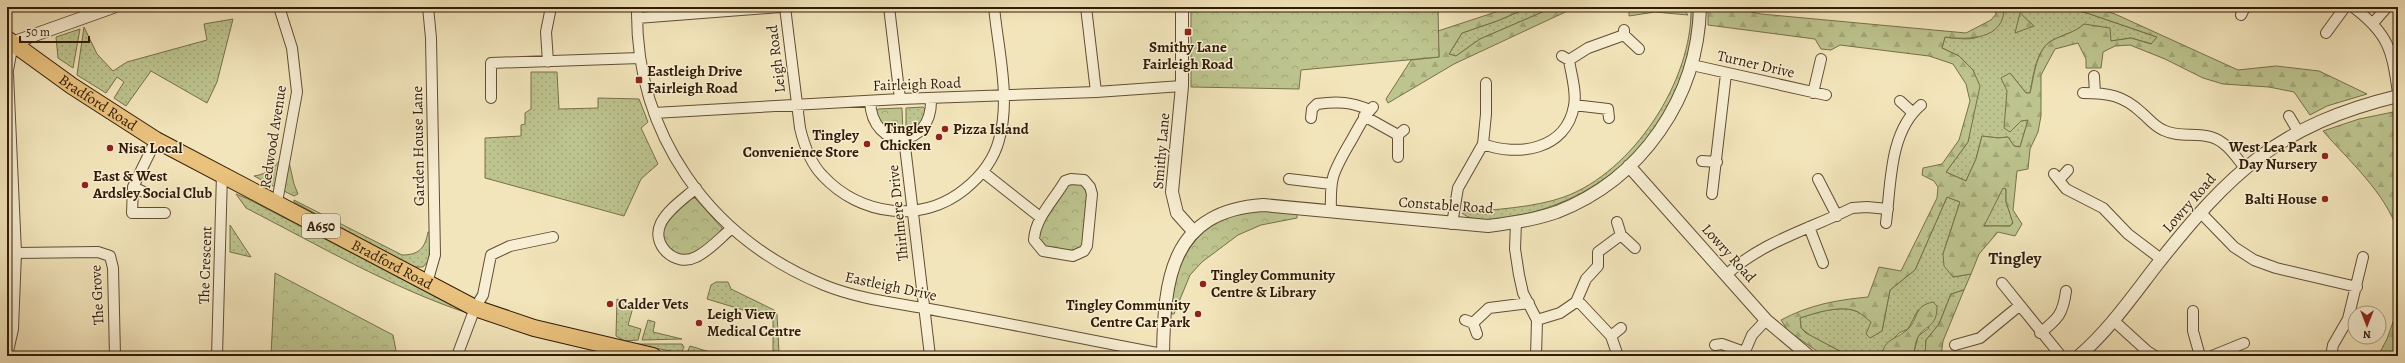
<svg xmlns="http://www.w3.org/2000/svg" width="2405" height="363" viewBox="0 0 2405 363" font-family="Alegreya,serif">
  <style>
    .grass { fill: url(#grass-dots); stroke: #77704a }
    .forest { fill: url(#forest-firs); stroke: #77704a; fill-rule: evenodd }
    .park { fill: url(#park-crowns); stroke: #77704a }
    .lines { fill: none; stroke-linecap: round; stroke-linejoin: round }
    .minor-casing { stroke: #624e33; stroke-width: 12 }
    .tertiary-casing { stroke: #624e33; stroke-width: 14 }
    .primary-casing { stroke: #311b06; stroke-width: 18 }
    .minor { stroke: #f7eed3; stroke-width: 10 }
    .tertiary { stroke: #f7eed3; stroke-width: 12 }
    .primary { stroke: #eac27e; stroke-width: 16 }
    .poi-dot { fill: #8f2418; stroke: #f7eed3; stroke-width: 1.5 }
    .labels { text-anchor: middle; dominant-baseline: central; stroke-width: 3; stroke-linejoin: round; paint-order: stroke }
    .shield { fill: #f7eed3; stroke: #6c5a44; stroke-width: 1 }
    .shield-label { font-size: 14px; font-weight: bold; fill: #311b06 }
    .poi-label { font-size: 15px; font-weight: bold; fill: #311b06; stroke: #f7eed3; text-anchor: start }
    .street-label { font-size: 15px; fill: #311b06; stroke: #f7eed3 }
    .quarter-label { font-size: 17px; font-weight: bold; fill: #311b06; stroke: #f7eed3 }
  </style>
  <defs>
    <pattern id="grass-dots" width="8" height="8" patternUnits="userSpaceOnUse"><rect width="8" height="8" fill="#bdc48e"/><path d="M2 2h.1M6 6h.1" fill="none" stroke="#a3a879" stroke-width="1.8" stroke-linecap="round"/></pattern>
    <pattern id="forest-firs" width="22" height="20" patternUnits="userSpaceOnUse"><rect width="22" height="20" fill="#bdc48e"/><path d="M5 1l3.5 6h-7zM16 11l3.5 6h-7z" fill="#a3a879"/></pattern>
    <pattern id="park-crowns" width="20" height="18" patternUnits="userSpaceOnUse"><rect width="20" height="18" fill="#bdc48e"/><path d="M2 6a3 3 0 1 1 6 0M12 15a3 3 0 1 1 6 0" fill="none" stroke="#a3a879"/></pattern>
  </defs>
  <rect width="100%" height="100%" fill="#f3e5bb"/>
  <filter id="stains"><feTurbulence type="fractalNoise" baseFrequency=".005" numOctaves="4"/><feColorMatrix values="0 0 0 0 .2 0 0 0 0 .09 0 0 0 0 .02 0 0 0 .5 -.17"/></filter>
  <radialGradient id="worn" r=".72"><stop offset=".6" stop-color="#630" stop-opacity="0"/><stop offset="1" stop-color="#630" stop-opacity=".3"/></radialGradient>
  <path class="grass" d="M1530,7H1554L1480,39L1456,56L1449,54L1462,33L1497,21Z
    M1691,7H1694C1692,111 1622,193 1521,215C1504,219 1476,225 1462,213C1495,209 1533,208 1564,197C1633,172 1693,80 1691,7Z
    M2004,7H2061L2087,13L2157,37L2152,44L2131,38L2111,41L2084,24C2074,33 2065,34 2053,40C2036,48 2033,77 2030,93H2026L2010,73L2005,128L2010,131L2021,121L2028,120L2020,147L2014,146L2008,137L1998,138L1982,136L1976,159L1966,181L1946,172L1968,142L1973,70L1959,56L1942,48L1945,37C1984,42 1980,38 2004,10Z
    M233,19L217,82L207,103L151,71L126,106L114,98L124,82L117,77L106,93L77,75L84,27L97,54L113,71L127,62L207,40L204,24Z
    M80,29L73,68L58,58L56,37Z
    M531,72H557L559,109L598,108V98L639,99L648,122L641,128L658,164L641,179L624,216L485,178V138L521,136V125L525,124V113L531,109Z
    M923,107L926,110L920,125L906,133V108Z
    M283,155L275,187L254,176C268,174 276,167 283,155Z
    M2003,187L2006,189V202L2013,222L2010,226H1983Z
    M236,194L248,199L467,313C390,287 318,245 246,208Z
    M1947,197L1960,202L1943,254L1953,277L1971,274L1964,290L1951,294L1939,324L1926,340L1925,356H1913L1918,336L1929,328L1918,310L1908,329L1899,333L1882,351V356H1849L1811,336L1801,328L1800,318C1815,313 1841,304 1858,312C1866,316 1875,325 1882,331L1890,290L1915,270Z
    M294,200L402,255C419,255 425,248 428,232H430L429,260L423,267H414L294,202Z
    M230,225L251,257L230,252Z
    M716,282H728L731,289L774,310L777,314L779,353L773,352V319L707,299L711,285Z
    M617,299L634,304L628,325L641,329L638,340L625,341L616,336Z
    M648,320L655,322L653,332L682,339L642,340Z
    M633,344H682L684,347L681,353Z
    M690,346L723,356H698L687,353Z"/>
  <path class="forest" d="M1511,7H1530L1497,21L1462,33L1449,54L1456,56L1480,39L1554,7H1576L1454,64L1388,103L1386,99L1411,60L1439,57L1438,31Z
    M1629,7H1682L1688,15L1655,12L1629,16Z
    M1708,7H1729L1761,14L1966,33L1991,20L1996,14L1995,7H2004C2005,40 1968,40 1945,37L1942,48L1959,56L1973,70L1980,86L1968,142L1946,172L1966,181L1976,159L1982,136L1998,138L2008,137L2014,146L2020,147L2028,120L2021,121L2010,132L2004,128L2007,91L2001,78L2010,73L2026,93H2030C2034,77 2036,48 2053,40C2064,34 2074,33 2084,24L2110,28L2111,41L2131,38L2151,44L2157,37L2087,13L2061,7H2092L2115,14L2238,70L2276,66L2319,71L2367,94L2327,106L2310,115L2294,92L2269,87L2223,84L2203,78L2165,59L2130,45L2115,46L2103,52L2101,68H2086V59L2078,43L2055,49L2041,75V116L2038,132L2030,149L2028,169L2017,171L2013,210L2022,224L2015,236L1998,232L1979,254L1971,274L1953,277L1944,266L1943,254L1960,202L1947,197L1915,270L1890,290L1882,331L1870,338L1866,334L1871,322C1867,319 1863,315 1858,312C1843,304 1815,313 1800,318L1801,328L1806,333L1849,356H1824L1788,331L1781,320C1809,305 1836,300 1868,297L1879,267L1901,271L1937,198L1938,187L1934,181L1922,175L1923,168L1942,164L1959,140L1970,101L1966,84L1953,64L1929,56L1840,45L1831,50L1821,49L1815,39L1708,25ZM2003,188L2006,189V202L2013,223L2010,226H1984Z
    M2020,13L2034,26L2015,33Z
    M2398,111V171H2396L2398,176V232C2386,193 2349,161 2323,131L2359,119Z
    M1964,290L1943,341L1941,356H1925L1926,340L1939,324L1951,294Z
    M1933,302L1937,306C1937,329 1925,324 1918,337C1915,342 1915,350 1913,356H1882C1883,338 1899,339 1909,328C1919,317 1914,306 1933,302Z
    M2398,308V356H2378L2387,339Z"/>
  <path class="park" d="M1191,7H1438L1439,57L1301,70L1299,89L1191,87Z
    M902,108L903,134C887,134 882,125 875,113L878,109Z
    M289,162L294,184L298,194L294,196L284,191Z
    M1078,182L1088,190L1083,247L1075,251L1041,246L1037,235L1042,224L1067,185Z
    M690,198H695L722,228V232C713,240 703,250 692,254C685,257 678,255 672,250C649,233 675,211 690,198Z
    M1267,210L1297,214V218L1261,225L1238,235L1202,262L1190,275L1174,314H1171C1172,272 1191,225 1237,214C1246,212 1257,211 1267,210Z
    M275,273L393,335L397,356H271Z"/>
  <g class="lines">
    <g class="minor-casing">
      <path id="minor" d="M637,7C635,134 708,237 824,285C856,298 889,302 923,308C1003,322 1083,339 1163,354
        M785,7L800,128C804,145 810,163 823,176C860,216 922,224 965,189C981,176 994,159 999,140C1011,98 998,49 994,7
        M889,7L900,99
        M1086,7L1096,92
        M2353,7C2389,34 2392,50 2398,93
        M2241,15L2245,7
        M637,18L780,7
        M2374,22L2387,7
        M1624,30V35L1639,49
        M2326,33L2345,7
        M1569,60L1588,48L1624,35
        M548,62L546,32L551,7
        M1692,65L1826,95
        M2094,76L2095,93
        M1813,93L1821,59
        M2083,93C2108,93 2123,95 2142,113C2149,119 2154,126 2163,130C2179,138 2195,132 2211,137C2226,141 2236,157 2245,168
        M491,98V63L640,58
        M870,101C872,152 933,151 931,98
        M1900,101L1912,112
        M1574,105L1608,109L1609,118
        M654,113L900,99L1096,92L1182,86
        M1364,116L1398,135
        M2289,116L2298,131
        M1311,118L1312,109L1317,104C1338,101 1351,102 1370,110
        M904,138L930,356
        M156,140L133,187L132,213H165
        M1483,144C1518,157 1566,150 1574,106C1577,92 1571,74 1569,60L1562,56
        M1398,157V135L1404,130
        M1702,161L1717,162
        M983,172L1040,217
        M2054,174L2066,189L2103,208L2128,234L2161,259
        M1071,179L1084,180L1090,187L1092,194L1087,246L1084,251L1073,256L1043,251L1034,240C1035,218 1054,200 1065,181Z
        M1289,179L1331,184
        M1818,179L1837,216
        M2059,180L2068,170
        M133,187L146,193
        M696,188C685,198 668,209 661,223C650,244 675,268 696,257C709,251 721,237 732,228
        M1712,194L1726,74
        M277,202L297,92L292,48L279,7
        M1331,211C1330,179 1332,174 1348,146C1357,132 1361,119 1373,107
        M2200,212L2234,247L2254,260L2276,268L2357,287
        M1516,222L1515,249L1519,275L1523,293L1537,320L1536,356
        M1617,222L1621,235L1635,248
        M1886,223C1891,184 1889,132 1921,105
        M1452,224L1458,188L1483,144L1486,114V83
        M1809,227L1823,263
        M15,253L98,252L110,256L113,268L115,356
        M1726,275C1763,241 1808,230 1852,208L1867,207L1888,209
        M427,283L435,255L431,38L428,7
        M2002,283L2061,356
        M1576,302L1586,279L1598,266V252L1621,235
        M2193,311V331L2200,356
        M1465,320L1473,323L1477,334
        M1537,320L1560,313L1576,302L1581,304L1611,336L1618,356
        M2113,320L2147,351L2155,356
        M1473,323L1489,308L1529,303
        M2040,333C2058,319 2063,314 2066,291
        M1611,336L1621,328
        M1715,345L1722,344L1744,352
        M1955,345L1980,338L2019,306
        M217,356L222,174
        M457,356L475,308L483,295L491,255L510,246L553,237
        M1743,356L1752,335L1766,320
        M2212,356L2244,343
        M2331,356L2333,345L2348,319L2363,257"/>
    </g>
    <g class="tertiary-casing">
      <path id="tertiary" d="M1182,7V86L1172,192L1177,213L1194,232
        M7,70L12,43L113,7
        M7,74L15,253L12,329L7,351
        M1629,166L1766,320L1809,356
        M1163,356C1164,280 1170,211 1263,205L1488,226C1511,223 1534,220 1557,212C1642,179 1698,97 1700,7
        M2079,356C2109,330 2132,297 2156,266C2230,172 2279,125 2398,96"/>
    </g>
    <g class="primary-casing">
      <g id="primary">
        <path id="s1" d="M7,39L72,86L156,140L475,308L534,328L653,356"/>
      </g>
    </g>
    <use href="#minor" class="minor"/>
    <use href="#tertiary" class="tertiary"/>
    <use href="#primary" class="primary"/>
  </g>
  <g class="poi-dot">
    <rect x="1184" y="28" width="8" height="8" rx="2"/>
    <rect x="635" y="76" width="8" height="8" rx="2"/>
    <circle cx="945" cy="129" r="4"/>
    <circle cx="939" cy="137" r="4"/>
    <circle cx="867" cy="144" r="4"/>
    <circle cx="110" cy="148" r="4"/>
    <circle cx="2325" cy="156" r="4"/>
    <circle cx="85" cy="185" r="4"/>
    <circle cx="2325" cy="199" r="4"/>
    <circle cx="1203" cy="284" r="4"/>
    <circle cx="610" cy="304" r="4"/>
    <circle cx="1198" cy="314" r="4"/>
    <circle cx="699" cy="323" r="4"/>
  </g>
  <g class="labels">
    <rect class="shield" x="302" y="214" width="38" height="24" rx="3"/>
    <g class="shield-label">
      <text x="321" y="226">A650</text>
    </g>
    <g class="poi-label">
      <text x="1188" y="47" text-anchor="middle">Smithy Lane<tspan x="1188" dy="17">Fairleigh Road</tspan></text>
      <text x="647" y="71">Eastleigh Drive<tspan x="647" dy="17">Fairleigh Road</tspan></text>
      <text x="931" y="128" text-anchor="end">Tingley<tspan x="931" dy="17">Chicken</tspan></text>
      <text x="953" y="129">Pizza Island</text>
      <text x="859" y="135" text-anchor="end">Tingley<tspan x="859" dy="17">Convenience Store</tspan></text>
      <text x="2317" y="147" text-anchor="end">West Lea Park<tspan x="2317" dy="17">Day Nursery</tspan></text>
      <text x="118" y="148">Nisa Local</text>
      <text x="93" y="176">East &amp; West<tspan x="93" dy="17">Ardsley Social Club</tspan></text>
      <text x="2317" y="199" text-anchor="end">Balti House</text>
      <text x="1211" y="275">Tingley Community<tspan x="1211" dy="17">Centre &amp; Library</tspan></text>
      <text x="618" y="304">Calder Vets</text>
      <text x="1190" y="305" text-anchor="end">Tingley Community<tspan x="1190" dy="17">Centre Car Park</tspan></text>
      <text x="707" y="314">Leigh View<tspan x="707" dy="17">Medical Centre</tspan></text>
    </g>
    <g class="street-label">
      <text transform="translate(776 59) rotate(-97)">Leigh Road</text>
      <text transform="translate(1756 64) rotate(13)">Turner Drive</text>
      <text transform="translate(917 84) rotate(-2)">Fairleigh Road</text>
      <text stroke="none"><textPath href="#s1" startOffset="111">Bradford Road</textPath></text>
      <text transform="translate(273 137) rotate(-81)">Redwood Avenue</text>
      <text transform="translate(418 146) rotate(-91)">Garden House Lane</text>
      <text transform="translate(1161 151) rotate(-85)">Smithy Lane</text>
      <text transform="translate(2189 203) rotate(-49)">Lowry Road</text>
      <text transform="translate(1446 205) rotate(4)">Constable Road</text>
      <text transform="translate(898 213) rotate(-96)">Thirlmere Drive</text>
      <text transform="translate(1729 253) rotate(48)">Lowry Road</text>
      <text stroke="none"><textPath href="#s1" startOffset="447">Bradford Road</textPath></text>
      <text transform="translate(205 265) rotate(-88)">The Crescent</text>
      <text transform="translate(891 286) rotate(12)">Eastleigh Drive</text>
      <text transform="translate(97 295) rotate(-93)">The Grove</text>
    </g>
    <g class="quarter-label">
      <text x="2015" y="258">Tingley</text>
    </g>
  </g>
  <rect width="2405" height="363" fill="none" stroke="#f3e5bb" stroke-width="24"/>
  <rect x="8" y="8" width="2389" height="347" fill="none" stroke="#311b06" stroke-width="2"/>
  <rect x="12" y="12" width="2381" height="339" fill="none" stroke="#311b06"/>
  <g transform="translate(2367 325) rotate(180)"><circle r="19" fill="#f7eed3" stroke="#a89a81"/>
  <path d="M0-3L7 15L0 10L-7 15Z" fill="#8f2418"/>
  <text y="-6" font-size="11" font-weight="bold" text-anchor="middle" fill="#311b06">N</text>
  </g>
  <path d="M20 36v6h69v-6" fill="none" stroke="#311b06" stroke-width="2"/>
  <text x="26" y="36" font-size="12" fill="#311b06" stroke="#f7eed3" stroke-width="3" paint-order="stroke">50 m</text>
  <rect width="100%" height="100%" filter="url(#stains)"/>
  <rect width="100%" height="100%" fill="url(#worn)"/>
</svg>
